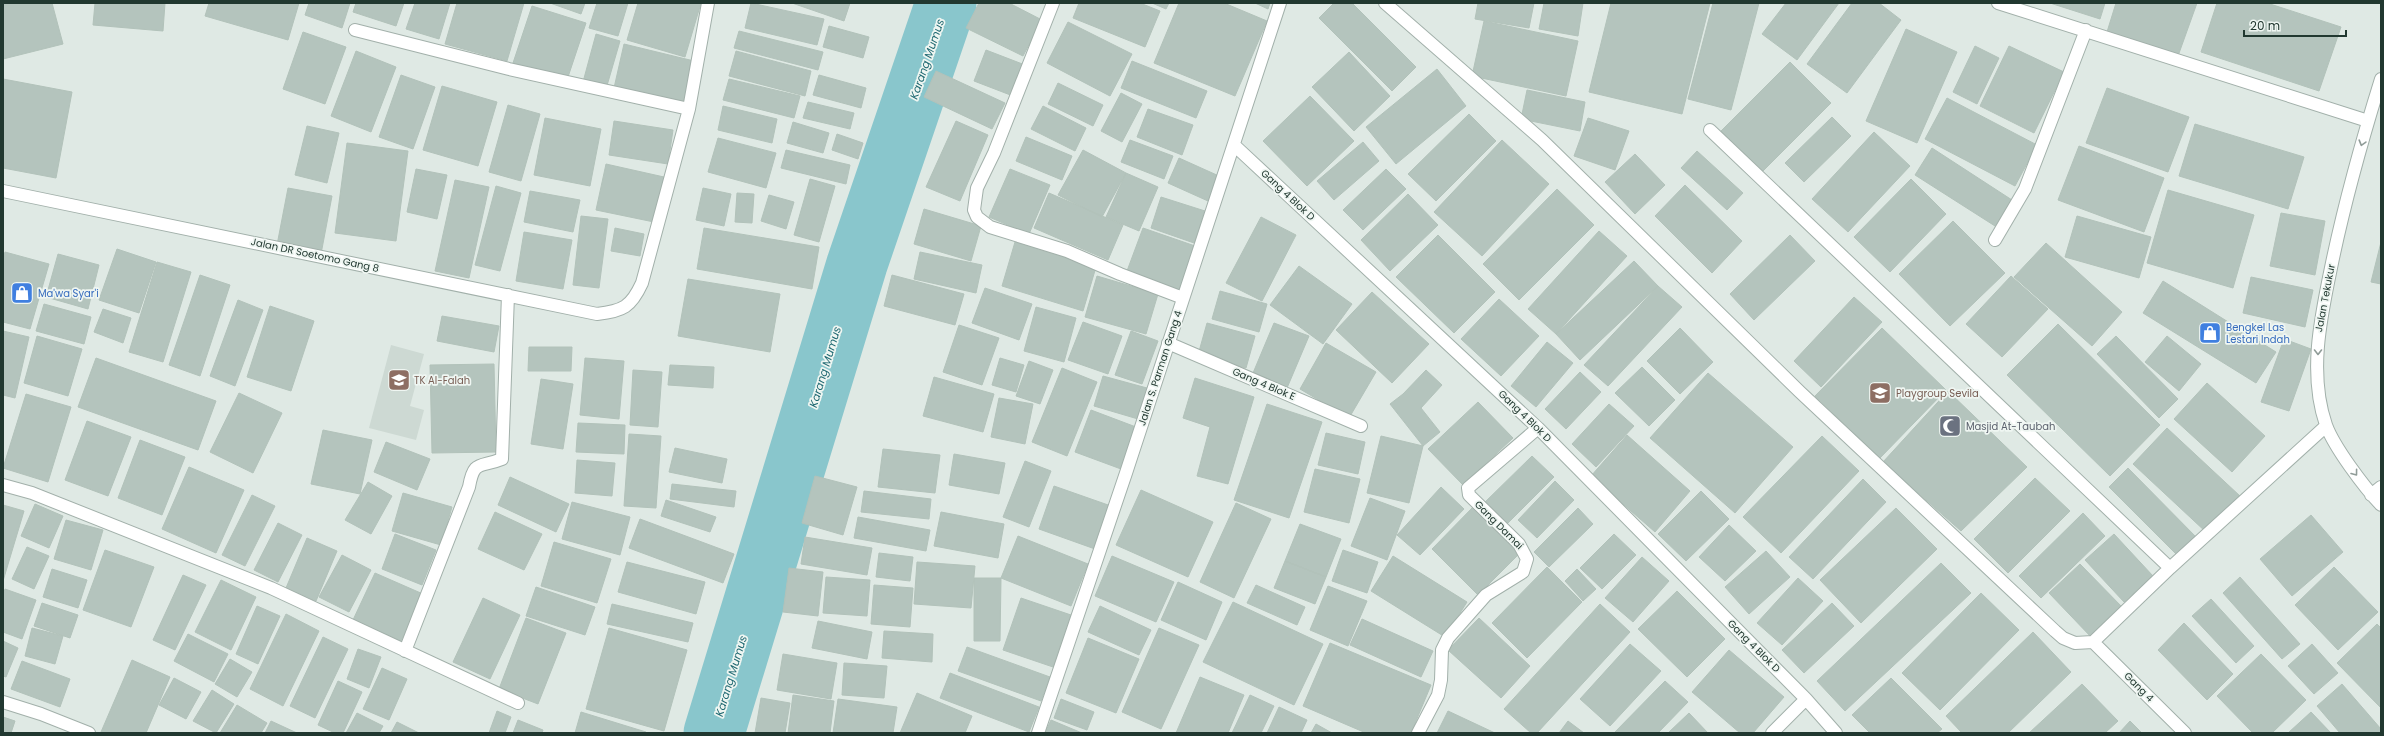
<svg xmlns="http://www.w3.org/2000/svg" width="2384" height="736" viewBox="0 0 2384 736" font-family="Poppins,sans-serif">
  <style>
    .built { fill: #cdd9d3 }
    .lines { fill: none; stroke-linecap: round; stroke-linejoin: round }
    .river { stroke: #89c6cc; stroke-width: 61 }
    .building { fill: #b4c4bd; stroke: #b2c2ba }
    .minor-casing { stroke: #a2b0aa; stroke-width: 14 }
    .minor { stroke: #fff; stroke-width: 12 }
    .oneway { stroke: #909c98 }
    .labels { text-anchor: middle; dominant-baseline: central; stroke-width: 3.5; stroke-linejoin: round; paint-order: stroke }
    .street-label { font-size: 10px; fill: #213830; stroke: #eff6f2 }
    .shop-label { font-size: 10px; fill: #366cbe; stroke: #eff6f2; text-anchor: start }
    .education-label { font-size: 10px; fill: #785e54; stroke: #eff6f2; text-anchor: start }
    .worship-label { font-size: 10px; fill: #5b616d; stroke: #eff6f2; text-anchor: start }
    .water-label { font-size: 11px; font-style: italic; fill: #1e6871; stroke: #eff6f2 }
  </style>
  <rect width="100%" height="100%" fill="#dfe9e4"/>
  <path class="built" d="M391,345L424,354L410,406L424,410L416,440L369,428Z"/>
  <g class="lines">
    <path class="river" d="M714,733L857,264L946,3"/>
  </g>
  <path class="building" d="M3,3H52L63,44L3,59Z
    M95,3H165L163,31L93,25Z
    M209,3H299L288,40L205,16Z
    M309,3H350L342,28L305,15Z
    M356,3H404L396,26L353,12Z
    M415,3H450L439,39L406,29Z
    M457,3H524L507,61L445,44Z
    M550,3H585L581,14Z
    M597,3H628L618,36L589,28Z
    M638,3H701L685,57L627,40Z
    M751,3L824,19L817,45L745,28Z
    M792,3H850L844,21Z
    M979,3H1009L1042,20L1023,56L966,28Z
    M1079,3H1140L1160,11L1145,47L1073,18Z
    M1152,3H1169L1166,9Z
    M1179,3H1224L1267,21L1235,96L1154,63Z
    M1255,3H1270L1268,9Z
    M1334,3H1352L1416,67L1392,91L1319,18Z
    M1478,3H1534L1529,28L1475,19Z
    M1544,3H1583L1578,36L1539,29Z
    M1611,3H1710L1682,114L1589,92Z
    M1713,3H1759L1731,110L1688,99Z
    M1786,3H1839L1797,60L1762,34Z
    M1852,3H1879L1901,20L1847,93L1807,64Z
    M2050,3H2105L2100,19Z
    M2116,3H2197L2178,56L2107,32Z
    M2217,3H2267L2341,27L2319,91L2201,52Z
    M532,6L586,23L567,80L513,63Z
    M1484,21L1578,41L1566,96L1472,76Z
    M1068,22L1132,54L1110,96L1047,63Z
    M829,26L869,37L863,58L823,47Z
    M1906,29L1957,52L1917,143L1866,121Z
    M739,31L823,52L818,70L734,48Z
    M303,32L346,47L325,104L283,89Z
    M596,34L620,41L606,89L583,82Z
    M624,44L694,61L683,105L614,88Z
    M1975,46L1999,58L1977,104L1953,92Z
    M2009,46L2064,72L2034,133L1980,106Z
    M986,50L1025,65L1013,96L974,81Z
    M356,51L396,67L371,132L331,116Z
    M736,51L811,71L805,96L729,76Z
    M1349,52L1390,96L1354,131L1312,87Z
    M1132,61L1207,91L1196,118L1121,88Z
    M1790,62L1831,103L1762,172L1721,131Z
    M1437,69L1466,106L1396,164L1366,127Z
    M936,71L1005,103L992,129L924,97Z
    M401,75L435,87L413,149L379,137Z
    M819,75L866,88L861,108L813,95Z
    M3,79L72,92L56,178L3,168Z
    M729,79L800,96L794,118L723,100Z
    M1058,83L1103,105L1093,126L1048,104Z
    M442,86L497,102L478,166L423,150Z
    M2107,88L2189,117L2168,172L2086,143Z
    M1527,90L1585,102L1580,131L1521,119Z
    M1121,93L1142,104L1122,142L1101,131Z
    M1310,96L1354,141L1307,186L1263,141Z
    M1947,98L2037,145L2015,186L1925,139Z
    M808,102L854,113L850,129L803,118Z
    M508,105L540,114L521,181L489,172Z
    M723,106L777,119L772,143L718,130Z
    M1043,106L1086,128L1075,151L1031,129Z
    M1148,109L1193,125L1182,155L1137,137Z
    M1469,114L1496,141L1436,201L1408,174Z
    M1832,117L1851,136L1804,182L1785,163Z
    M545,118L601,129L590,186L534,175Z
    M1588,118L1629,131L1615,170L1574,156Z
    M614,121L673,130L668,164L609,155Z
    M956,121L988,135L960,201L926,187Z
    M793,122L829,133L823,153L787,143Z
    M2195,124L2304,157L2288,209L2179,176Z
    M307,126L339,133L327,183L295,175Z
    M1874,132L1910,166L1848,232L1812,199Z
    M837,134L863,143L858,159L832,150Z
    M1026,137L1072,156L1062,180L1016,161Z
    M718,138L776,153L766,188L708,172Z
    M1130,140L1173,156L1164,179L1121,162Z
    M1502,140L1549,184L1482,256L1434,212Z
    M1363,142L1379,161L1334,200L1317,181Z
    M347,143L408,151L396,241L335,233Z
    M2079,146L2164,178L2144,232L2058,200Z
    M1932,148L2012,200L1995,226L1915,175Z
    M786,150L850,165L846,184L781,168Z
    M1083,150L1126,173L1102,217L1058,195Z
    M1697,151L1743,193L1727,210L1681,168Z
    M1635,154L1665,185L1635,214L1605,182Z
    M1179,158L1219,176L1208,201L1168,183Z
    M606,164L664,177L654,222L596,210Z
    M416,169L447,175L437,219L407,212Z
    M1010,169L1050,185L1029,234L989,217Z
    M1386,169L1406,189L1363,230L1343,210Z
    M1126,173L1158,187L1139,231L1106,217Z
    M810,179L835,186L819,242L794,235Z
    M1911,179L1946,214L1890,272L1854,237Z
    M455,180L489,187L469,278L435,271Z
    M1685,185L1742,241L1712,273L1655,216Z
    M496,186L521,193L500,271L475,265Z
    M288,188L332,196L321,254L277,245Z
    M703,188L731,194L724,226L696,220Z
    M1557,189L1594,225L1519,300L1483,264Z
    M2168,190L2254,215L2233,288L2147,263Z
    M530,191L580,200L573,232L524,222Z
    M737,193L754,194L752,223L735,222Z
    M1049,193L1123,225L1108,260L1034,228Z
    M1408,194L1438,225L1390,271L1361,240Z
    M769,195L794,202L786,229L761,221Z
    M1161,197L1205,211L1194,243L1151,228Z
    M924,209L981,226L971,261L914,244Z
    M2281,213L2325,221L2315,275L2270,266Z
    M581,216L608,219L599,288L573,285Z
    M2077,216L2151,237L2139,278L2065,257Z
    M1261,217L1296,235L1262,301L1226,283Z
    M1953,221L2005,273L1950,326L1899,274Z
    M615,228L644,234L640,256L611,251Z
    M704,228L819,247L812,289L697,269Z
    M1143,228L1198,247L1182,291L1127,271Z
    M1599,231L1627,256L1556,334L1528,309Z
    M524,232L572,240L563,289L516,281Z
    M1438,235L1495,292L1454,333L1396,277Z
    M1790,235L1815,261L1754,320L1730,294Z
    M1015,242L1096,267L1083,311L1002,286Z
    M2381,242V284L2371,282Z
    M2046,243L2122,312L2092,346L2014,277Z
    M117,249L156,262L139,313L99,300Z
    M5,252L49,264L30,329L3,322V259Z
    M920,252L982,265L976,293L914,279Z
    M58,254L99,265L88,309L46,297Z
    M1634,261L1658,286L1580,360L1556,334Z
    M157,262L191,272L163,362L129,352Z
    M1299,266L1352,304L1323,344L1270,305Z
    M200,275L230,285L200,376L169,365Z
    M892,275L964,294L955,325L884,306Z
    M1097,276L1158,294L1146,334L1085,317Z
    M2011,276L2048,309L2002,357L1966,324Z
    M2251,277L2313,290L2305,327L2243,313Z
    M688,279L780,294L770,352L678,336Z
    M2163,281L2276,352L2256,383L2143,313Z
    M1658,286L1682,307L1608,386L1584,365Z
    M985,288L1032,304L1019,340L972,323Z
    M1220,291L1267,304L1259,332L1212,319Z
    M1372,292L1429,344L1392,383L1336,330Z
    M1854,297L1882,322L1821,387L1794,361Z
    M1499,299L1539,336L1501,376L1461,339Z
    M238,300L263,310L235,386L210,376Z
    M44,304L91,317L84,344L36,331Z
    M270,306L314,321L291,391L247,377Z
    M1036,307L1076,318L1064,362L1024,351Z
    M103,309L131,318L123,343L94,332Z
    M442,316L499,326L494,352L437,341Z
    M1083,322L1122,336L1108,374L1068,360Z
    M1207,323L1255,336L1246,368L1198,355Z
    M1274,323L1309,336L1287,388L1253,373Z
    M2058,324L2160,425L2110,476L2007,375Z
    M959,325L999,338L982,385L943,372Z
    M1680,328L1713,362L1680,394L1647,361Z
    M1882,328L1946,390L1880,458L1815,396Z
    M3,331L29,337L15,398L3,395Z
    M1131,331L1158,341L1142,384L1115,375Z
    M37,336L82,349L68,396L24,383Z
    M2116,336L2178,399L2159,418L2097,354Z
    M2167,336L2201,364L2179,391L2145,362Z
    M2284,339L2311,349L2289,411L2261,402Z
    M1547,342L1573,363L1536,407L1511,386Z
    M1326,343L1376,372L1349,418L1300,389Z
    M529,347H572L571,371H528Z
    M96,358L216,401L198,450L78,407Z
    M585,358L624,361L619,419L580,415Z
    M1000,358L1024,365L1016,392L992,385Z
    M1029,361L1053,370L1040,404L1016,396Z
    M494,364L496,452L432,453L430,365Z
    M670,365L714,367L713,388L668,385Z
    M1642,367L1675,400L1649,426L1615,393Z
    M1062,368L1097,382L1067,456L1032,442Z
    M633,370L662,372L658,427L630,425Z
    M1426,370L1442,385L1421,408L1440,432L1423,446L1390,404L1403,394Z
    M1580,372L1601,392L1566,429L1545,409Z
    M1708,373L1793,447L1735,513L1650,438Z
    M1103,376L1147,388L1138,419L1094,406Z
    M934,377L994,394L983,432L923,416Z
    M1195,378L1254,397L1228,484L1197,476L1210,427L1183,418Z
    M541,379L573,384L563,449L531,444Z
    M2207,383L2265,436L2232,472L2174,419Z
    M1948,391L2027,467L1961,531L1883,462Z
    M239,393L282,413L253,473L210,452Z
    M26,394L71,407L48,482L3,468Z
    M999,398L1033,404L1025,444L991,437Z
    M1478,402L1513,438L1463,485L1428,449Z
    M1267,404L1322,422L1289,518L1234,500Z
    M1609,404L1634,426L1596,467L1572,444Z
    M1091,410L1136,427L1121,469L1075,452Z
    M87,421L131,437L108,496L65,480Z
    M578,423L625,425L624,454L576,452Z
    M2167,428L2240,496L2207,533L2133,464Z
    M323,430L372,440L360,494L311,484Z
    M1326,433L1365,442L1358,474L1318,465Z
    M629,434L661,436L656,508L624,506Z
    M1627,435L1690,491L1655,532L1591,476Z
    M1381,436L1423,446L1409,503L1367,493Z
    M1822,436L1859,471L1781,553L1743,517Z
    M140,440L185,457L162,515L118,498Z
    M386,442L430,459L417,490L374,472Z
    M675,448L727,459L722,483L669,472Z
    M883,449L940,455L935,493L878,487Z
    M954,454L1005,463L999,494L949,485Z
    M1532,456L1554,477L1504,527L1482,505Z
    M577,460L615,463L612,496L575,493Z
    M1025,461L1051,471L1029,527L1003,517Z
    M189,467L244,490L216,553L162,529Z
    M2128,468L2199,540L2180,558L2109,487Z
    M1315,469L1360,479L1349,523L1304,512Z
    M815,476L857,487L843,535L802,523Z
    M510,477L569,504L556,532L498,505Z
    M2035,478L2070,511L2008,573L1974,539Z
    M1863,479L1886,502L1813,579L1789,557Z
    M1555,481L1574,500L1537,538L1518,520Z
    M368,482L392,496L371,534L345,520Z
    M672,484L736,491L734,507L670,499Z
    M1054,486L1111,506L1095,549L1039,529Z
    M1441,487L1464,509L1420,555L1397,535Z
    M1141,490L1213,522L1188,577L1116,545Z
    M864,491L931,499L929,519L861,512Z
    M1701,491L1729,519L1686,561L1658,534Z
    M403,493L452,507L441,545L392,531Z
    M252,495L275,506L245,566L222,555Z
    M1370,498L1405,511L1387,560L1351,546Z
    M666,500L716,517L710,532L661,516Z
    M572,502L630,517L620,555L562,539Z
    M1236,503L1271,519L1234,598L1200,582Z
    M35,504L63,516L49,548L21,536Z
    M3,505L24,511L3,581Z
    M1475,505L1522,551L1478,595L1432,549Z
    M1578,508L1593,524L1549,567L1534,552Z
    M1896,508L1937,549L1861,623L1820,580Z
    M495,512L542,534L524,570L478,549Z
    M941,512L1004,524L998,558L934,546Z
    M2083,513L2105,536L2041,598L2019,576Z
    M2311,515L2343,552L2292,596L2260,559Z
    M858,517L930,530L926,551L854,538Z
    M640,519L734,554L723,583L629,548Z
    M66,520L103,530L91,570L54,559Z
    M278,523L302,535L278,582L254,570Z
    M1300,524L1341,539L1326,577L1285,561Z
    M1729,525L1756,551L1725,581L1699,557Z
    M395,534L436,550L422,585L382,569Z
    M1614,534L1636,555L1602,589L1580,568Z
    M2114,534L2153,576L2124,602L2085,560Z
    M1018,536L1088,564L1071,606L1001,578Z
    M805,537L872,548L867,575L801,564Z
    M307,538L337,551L316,601L286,588Z
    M554,542L611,559L597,603L541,586Z
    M27,547L49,556L34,589L12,579Z
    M105,550L154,567L131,627L83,610Z
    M1343,550L1378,562L1367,593L1332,581Z
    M1766,551L1790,577L1749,614L1725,587Z
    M879,553L913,557L910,581L876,577Z
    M342,555L371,570L349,612L319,597Z
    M1112,556L1174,582L1156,622L1095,596Z
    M1393,556L1467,602L1445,637L1371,591Z
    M1642,557L1669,581L1633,622L1605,598Z
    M1285,561L1326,577L1315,604L1274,588Z
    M627,562L705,582L696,614L618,592Z
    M917,562L975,566L971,608L914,604Z
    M1941,563L1971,593L1845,711L1817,681Z
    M2080,564L2123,608L2092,638L2049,593Z
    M1547,567L1582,602L1527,658L1492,623Z
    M2334,567L2378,612L2338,650L2295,605Z
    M789,568L823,572L818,616L783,612Z
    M52,569L87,580L78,608L43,597Z
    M1577,569L1596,589L1583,601L1565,581Z
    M375,573L423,594L401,641L353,620Z
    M183,575L206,585L175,650L153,640Z
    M826,577L870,580L867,616L823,613Z
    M2240,577L2300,644L2282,659L2223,593Z
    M974,578H1001L1000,641H974Z
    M1798,578L1823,601L1782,645L1757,623Z
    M221,580L256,597L231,650L195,632Z
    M1178,582L1222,602L1206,640L1161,620Z
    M874,585L913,588L910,627L871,624Z
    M1256,585L1305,607L1297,625L1247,603Z
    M1328,586L1367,601L1348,646L1310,630Z
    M536,587L595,607L585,635L526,616Z
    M5,589L36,600L22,639L3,632V595Z
    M1677,591L1725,639L1687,677L1638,629Z
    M1981,593L2019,630L1940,710L1902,673Z
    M483,598L520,615L490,679L453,662Z
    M1021,598L1071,615L1053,667L1003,650Z
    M2211,599L2254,646L2236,663L2192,616Z
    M1233,602L1323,644L1294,705L1203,662Z
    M42,603L78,615L70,638L34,626Z
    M1832,603L1854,626L1804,673L1782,650Z
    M612,604L693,623L688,642L607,624Z
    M1600,604L1630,632L1537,733H1531L1504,709Z
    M257,606L280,616L258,664L236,654Z
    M1100,606L1151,630L1139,655L1088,632Z
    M286,614L319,631L283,706L250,689Z
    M526,618L566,633L538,704L499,689Z
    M1479,618L1530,666L1501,698L1448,650Z
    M1362,619L1433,651L1421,677L1350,645Z
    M818,621L872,632L867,659L812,648Z
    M2184,623L2233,674L2207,700L2158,650Z
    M2377,624L2381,628V708L2337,663Z
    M32,628L63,636L55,664L25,656Z
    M609,628L687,650L664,731L586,709Z
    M1159,628L1199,645L1161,729L1122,712Z
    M884,631L933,634L932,662L882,658Z
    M2033,632L2071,672L2008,733H1962L1946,716Z
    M188,634L228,654L214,682L174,661Z
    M323,637L348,649L315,718L290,706Z
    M1088,638L1139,659L1116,713L1066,693Z
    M3,641L18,648L6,677L3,676Z
    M1330,643L1431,685L1411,733H1366L1303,706Z
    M1630,644L1661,671L1610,726L1580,699Z
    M2312,644L2338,673L2314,694L2288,666Z
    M967,647L1050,677L1041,701L958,671Z
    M358,649L381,657L369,688L347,679Z
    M1729,650L1784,697L1753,733H1740L1692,692Z
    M783,654L837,663L831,699L777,690Z
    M2261,654L2306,700L2272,733H2253L2217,696Z
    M230,659L252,672L237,697L215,684Z
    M132,660L170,677L146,733H105L101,732Z
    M22,661L70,679L60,707L11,689Z
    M844,663L887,666L884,698L842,695Z
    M382,668L407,679L389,720L363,709Z
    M950,673L1039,707L1029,732L940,698Z
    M1200,677L1244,695L1228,733H1176Z
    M174,678L201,692L186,719L159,705Z
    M1891,678L1942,729L1937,733H1870L1852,715Z
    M338,681L362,692L343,733H335L318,725Z
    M1665,681L1688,702L1658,733H1614Z
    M2082,684L2118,721L2105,733H2029Z
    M2342,684L2381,729V733H2340L2317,706Z
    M212,690L234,704L216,733L193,721Z
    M917,693L972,716L965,733H900Z
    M793,695L834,701L830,733H788Z
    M1250,695L1274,706L1261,733H1232Z
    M761,698L790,703L785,733H755Z
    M838,699L897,707L893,733H833Z
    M1061,699L1094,712L1087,730L1054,718Z
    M237,705L267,723L261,733H220Z
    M1279,707L1307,720L1301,733H1267Z
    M497,711L511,717L505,733H489Z
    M1448,711L1495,733H1437Z
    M581,712L646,732V733H575Z
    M2311,712L2331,733H2288Z
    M357,713L383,726L379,733H346Z
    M1689,713L1708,733H1668Z
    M3,717L15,721L11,733H3Z
    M518,720L543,730L542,733H513Z
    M1051,720L1082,733H1045Z
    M271,721L297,733H265Z
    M1568,721L1584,733H1559Z
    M2130,721L2142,733H2119Z
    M397,722L419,733H391Z
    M1316,724L1332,733H1311Z"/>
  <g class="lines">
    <g class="minor-casing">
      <path id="minor" d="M1053,3L994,153L977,188L974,210L977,217L990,227L1067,251L1120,274L1183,298
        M1385,3L1542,140L1800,392L2055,631L2063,638L2075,643L2093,642L2170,568L2326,426
        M1998,3L2368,121
        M355,30L509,69L689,109
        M2381,79C2362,140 2345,201 2332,263C2321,316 2308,373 2326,425C2334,447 2364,487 2381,505
        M1710,130L2170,568
        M1234,145L1538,428L1806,699L1836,733
        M3,191L597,314C623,311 631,307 642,283L689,109L708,3
        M1995,240L2025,189L2086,30
        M1168,343L1361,426
        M3,485L32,493L271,588L518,703
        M2371,495L2381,487
        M2093,642L2185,733
        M405,651L469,487C474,459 480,468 502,459L508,295
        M3,702L41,714L89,733
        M1038,733L1126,473L1280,3
        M1418,733L1438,695L1441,680L1442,650L1448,638L1486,595L1523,572L1527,559L1519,544L1469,495L1468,488L1538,428
        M1772,733L1806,699"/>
    </g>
    <use href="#minor" class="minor"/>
  </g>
  <defs><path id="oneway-chevron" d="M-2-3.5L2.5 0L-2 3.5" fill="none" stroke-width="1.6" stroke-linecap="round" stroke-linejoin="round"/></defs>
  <g class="oneway">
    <use href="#oneway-chevron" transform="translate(2362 143) rotate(106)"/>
    <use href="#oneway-chevron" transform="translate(2318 352) rotate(90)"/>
    <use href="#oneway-chevron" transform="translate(2355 473) rotate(53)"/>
  </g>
  <defs>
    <g id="shop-square" transform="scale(1.15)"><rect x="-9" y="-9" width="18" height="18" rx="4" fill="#3f7fe0" stroke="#eff6f2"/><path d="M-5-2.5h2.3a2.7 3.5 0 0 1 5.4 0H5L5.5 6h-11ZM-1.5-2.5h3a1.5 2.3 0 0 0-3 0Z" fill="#fff"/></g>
    <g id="school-square" transform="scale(1.15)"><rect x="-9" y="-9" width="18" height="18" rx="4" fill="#8d6e63" stroke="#eff6f2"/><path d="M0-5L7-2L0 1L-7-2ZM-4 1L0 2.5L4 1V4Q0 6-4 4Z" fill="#fff"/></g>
    <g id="mosque-square" transform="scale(1.15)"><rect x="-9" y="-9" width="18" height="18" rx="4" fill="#6b7280" stroke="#eff6f2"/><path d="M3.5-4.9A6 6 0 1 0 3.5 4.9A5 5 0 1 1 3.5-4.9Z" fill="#fff"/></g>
  </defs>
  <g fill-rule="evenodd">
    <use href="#shop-square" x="22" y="293"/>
    <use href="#shop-square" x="2210" y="333"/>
    <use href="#school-square" x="399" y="380"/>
    <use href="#school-square" x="1880" y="393"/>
    <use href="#mosque-square" x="1950" y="426"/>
  </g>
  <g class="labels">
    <g class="street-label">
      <text transform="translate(1288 195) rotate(43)">Gang 4 Blok D</text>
      <text transform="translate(315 255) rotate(12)">Jalan DR Soetomo Gang 8</text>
      <text transform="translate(2325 298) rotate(-79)">Jalan Tekukur</text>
      <text transform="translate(1160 368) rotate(-72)">Jalan S. Parman Gang 4</text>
      <text transform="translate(1264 384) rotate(23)">Gang 4 Blok E</text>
      <text transform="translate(1525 416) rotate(44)">Gang 4 Blok D</text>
      <text transform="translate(1499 525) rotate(45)">Gang Damai</text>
      <text transform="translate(1754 646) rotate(45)">Gang 4 Blok D</text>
      <text transform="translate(2139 687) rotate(45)">Gang 4</text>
    </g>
    <g class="shop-label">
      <text x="38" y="293">Ma'wa Syar'i</text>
      <text x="2226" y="327">Bengkel Las<tspan x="2226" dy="12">Lestari Indah</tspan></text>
    </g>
    <g class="education-label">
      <text x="414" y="380">TK Al-Falah</text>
      <text x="1896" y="393">Playgroup Sevila</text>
    </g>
    <g class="worship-label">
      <text x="1966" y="426">Masjid At-Taubah</text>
    </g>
    <g class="water-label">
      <text transform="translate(927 59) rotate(-71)">Karang Mumus</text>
      <text transform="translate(825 367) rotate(-73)">Karang Mumus</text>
      <text transform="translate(731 676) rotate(-73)">Karang Mumus</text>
    </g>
  </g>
  <rect width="2384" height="736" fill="none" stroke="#213830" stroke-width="8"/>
  <path d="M2244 30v6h102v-6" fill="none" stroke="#213830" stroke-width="2"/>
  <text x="2250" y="30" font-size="12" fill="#213830" stroke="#eff6f2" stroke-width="3" paint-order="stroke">20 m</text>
</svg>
